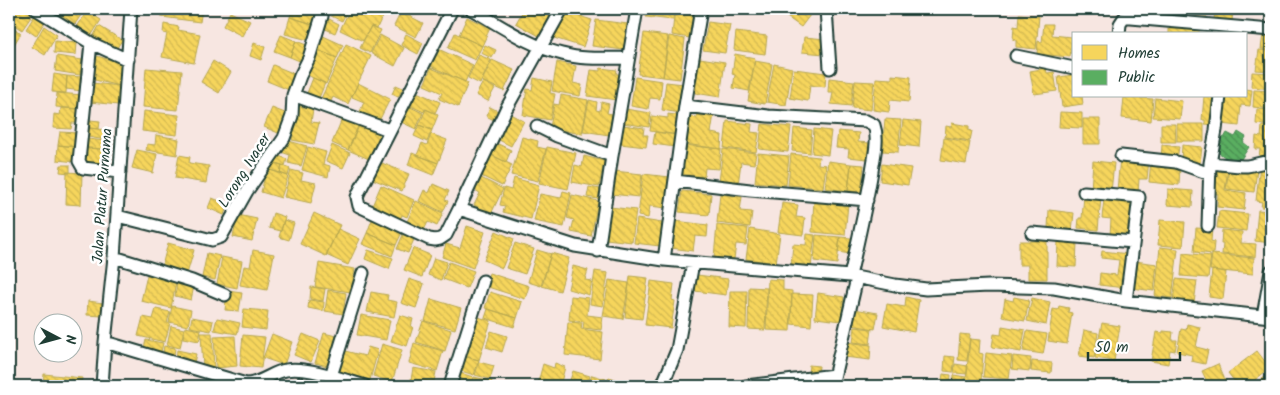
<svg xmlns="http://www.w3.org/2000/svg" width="1280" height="395" viewBox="0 0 1280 395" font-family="Kalam,sans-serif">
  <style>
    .homes { fill: url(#homes-back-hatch); stroke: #b6a750 }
    .public { fill: url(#public-back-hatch); stroke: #488c54 }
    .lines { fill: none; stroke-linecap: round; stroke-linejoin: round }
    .street-casing { stroke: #1f3d34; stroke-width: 15 }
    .street { stroke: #fff; stroke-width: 11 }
    .labels { text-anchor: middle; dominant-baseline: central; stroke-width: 5; stroke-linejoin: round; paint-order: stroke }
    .street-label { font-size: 15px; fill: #1f3d34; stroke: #fff }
  </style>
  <defs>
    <pattern id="homes-back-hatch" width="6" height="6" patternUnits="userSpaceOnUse" patternTransform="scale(1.25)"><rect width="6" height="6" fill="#f6d55c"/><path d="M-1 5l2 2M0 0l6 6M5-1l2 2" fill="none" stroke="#d2b851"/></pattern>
    <pattern id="public-back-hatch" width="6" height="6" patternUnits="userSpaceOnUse" patternTransform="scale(1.25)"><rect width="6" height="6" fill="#5aae61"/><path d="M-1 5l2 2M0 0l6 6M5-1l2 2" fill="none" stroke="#4a8f51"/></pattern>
  </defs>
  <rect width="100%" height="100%" fill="#f7e6e1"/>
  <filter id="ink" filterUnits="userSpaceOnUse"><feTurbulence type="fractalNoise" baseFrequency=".02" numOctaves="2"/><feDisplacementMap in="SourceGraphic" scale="10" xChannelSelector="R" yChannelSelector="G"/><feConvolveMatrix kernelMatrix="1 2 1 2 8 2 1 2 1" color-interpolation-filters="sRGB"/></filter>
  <g filter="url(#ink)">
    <path class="homes" d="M12,9H31L35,11L22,30L9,22V13Z
      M61,9H85L75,24L58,13Z
      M163,9H202L200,22L162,17Z
      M292,9H321L316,25L290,17Z
      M334,9H348L342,21L331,16Z
      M350,9H376L384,13L377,28L371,26L363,41L340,30Z
      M524,9H555L539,36L516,23Z
      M568,9H585L583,16L568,11Z
      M647,9H674L673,20L646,17Z
      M675,9H693L691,27H697L696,39L672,35Z
      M788,9H807L805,12L810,15L801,27L784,15Z
      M1197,9H1214V12L1208,11L1207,16L1196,15Z
      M1215,9H1233L1232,21L1214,19Z
      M87,11L101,20L91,36L77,27Z
      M563,11L592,20L583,47L554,38Z
      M230,12L250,21L242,36L223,26Z
      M401,12L423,23L416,37L394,26Z
      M1019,14L1039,16L1036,49L1016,47V40H1013L1014,26L1018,27Z
      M35,15L45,21L36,36L26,29Z
      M290,17L316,25L312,41L285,34Z
      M467,17L490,28L482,46L459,35Z
      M327,18L339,24L335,33L323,28Z
      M596,20L628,24L624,50L592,46Z
      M708,22L730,25L725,53L703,50Z
      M164,24L179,27L178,30L200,34L194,63L162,57L167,34L163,33Z
      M1044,24H1053L1052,35L1072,37L1070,57L1037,54L1038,41L1042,42Z
      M9,26L21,33L12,48L9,46Z
      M44,26L57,35L45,55L32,47Z
      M99,26L122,40L115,51L93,37Z
      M371,26L381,30L370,53L360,48Z
      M1199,28V34H1169V29Z
      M736,32L767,36L765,54L734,50Z
      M455,33L482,46L475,60L448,48Z
      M644,33L668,36L663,77L638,74Z
      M406,34L423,43L418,54L401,45Z
      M1263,34L1271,35V50L1261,49Z
      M281,35L296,41L290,57L274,51Z
      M321,35L343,45L337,58L315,49Z
      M380,35L404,48L395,66L371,53Z
      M669,36L685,39L680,79L663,77Z
      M804,37L826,39L824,54L802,52Z
      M55,41L77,43L76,55L54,53Z
      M296,41L309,46L302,62L290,57Z
      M254,43L265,47L261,60L250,56Z
      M346,44L371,56L348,104L333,97L329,105L320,101Z
      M485,45L496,50L492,58L481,53Z
      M434,47L473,65L465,82L426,64Z
      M315,49L337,58L326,84L305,74Z
      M1259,50L1271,51V66H1269V71L1256,70Z
      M735,54L755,58L749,91L733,88L735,75L732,74Z
      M479,55L491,60L480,84L468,78Z
      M57,56L82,60L80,75L55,71Z
      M97,56L124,64L119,86L91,79Z
      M700,58L725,62L720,97L695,93Z
      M492,60L514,70L504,91L482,81Z
      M213,61L231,72L219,93L201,82Z
      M755,61L772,64L765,104L748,101Z
      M557,62L576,66L573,83L582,85L580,96L552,91Z
      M774,64L792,68L786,105L767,102Z
      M273,65L295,74L289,90L267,81Z
      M146,68L182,71L178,110L143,107Z
      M431,68L468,83L458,107L439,99L442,93L424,85Z
      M600,68L617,70L616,74H621L617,100L587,96L591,70L600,71Z
      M1046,68L1047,73L1054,72L1057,91L1034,94L1030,71Z
      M794,69L826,73L825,87L810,85L808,101L790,98Z
      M1252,72L1271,73V89L1251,87Z
      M54,74L67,76L66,93L52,92Z
      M892,75L911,77L909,102L890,100L889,112L873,110L876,78L892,79Z
      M1074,75V96H1082L1083,104L1062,107L1058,77Z
      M67,76L84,77L82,91L66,89Z
      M635,77L662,81L660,99L650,98L648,109L631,106Z
      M313,78L325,83L319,98L307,93Z
      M534,78L552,82L550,93L555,94L550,120L523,115L527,89L532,90Z
      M829,78L854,81L851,106L831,104L833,92H828Z
      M855,81L874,82L871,110L852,108Z
      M483,82L495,88L488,101L476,95Z
      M666,82L684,84L680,113L662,110Z
      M92,83L120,86L118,105L90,102Z
      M358,83L390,99L378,123L359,114L364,102L352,97Z
      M396,85L403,88L398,97L392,94Z
      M1246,89L1252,90L1250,106L1241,105L1239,126L1222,124L1225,96H1246Z
      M412,90L440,102L435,113L425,109L424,112L406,104Z
      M1254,90L1270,91L1271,109L1253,107Z
      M57,93L83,95L81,109L56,107Z
      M561,95L588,100L582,134L550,128L554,104L559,105Z
      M1204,96H1218L1215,125L1205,124V120H1202Z
      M1124,97L1153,99L1151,121L1122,118Z
      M1155,98L1182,101L1180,119L1153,117Z
      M589,100L597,102L596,110L600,111L601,102L609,104L607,113L612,114L609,135L583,131Z
      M406,105L423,113L416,129L399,121Z
      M299,106L313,109L311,122L319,123L314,144L292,140Z
      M490,107L498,111L494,120L486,116Z
      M61,108L78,109L76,123H72L71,129L53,128L54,114L60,115Z
      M272,108L290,115L283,135L264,127Z
      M426,109L438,115L432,130L419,125Z
      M625,109L651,113L649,127L623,123Z
      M1257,109L1271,110V126L1256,124Z
      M144,111L179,115L177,135L142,131Z
      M697,112L714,114L711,133L722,135L721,149L684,144L687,116L697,118Z
      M1060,112L1082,113V128L1059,127Z
      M508,113L524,121L511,146L495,138Z
      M668,114L683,116L680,135L650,131L652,116L668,118Z
      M342,119L359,126L348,150L332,143Z
      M885,119L901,120L898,152L882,151Z
      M1083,119H1100V144H1083Z
      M90,120L100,121L99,129L89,128Z
      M903,120L921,122L919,147L900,145Z
      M727,121L752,124L751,132L759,133L756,152L724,148Z
      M952,123L969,126V130L972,131L970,141L945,137L946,126L951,127Z
      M359,124L380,133L369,159L348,150Z
      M762,124L791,127L788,152L759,149Z
      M1161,124H1175L1176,142H1161Z
      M1177,124H1204V141H1177Z
      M419,125L432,130L427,142L414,136Z
      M623,125L644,128L643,135H648L646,147L620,144Z
      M1262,126L1271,127V159L1259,158L1260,149H1255L1256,136L1261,137Z
      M89,128L107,130L106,140L88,137Z
      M794,128L812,130L810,153L792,151Z
      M814,129L831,131L828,155L812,153Z
      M838,131L859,133L858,142L869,143L867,159L848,157L849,149L836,148Z
      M60,132L78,133L77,147L58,145Z
      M655,132L676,135L675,147L653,144Z
      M431,134L447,140L438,163L417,155L422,143L427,145Z
      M156,135L179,139L177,155L146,150L147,144L155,145Z
      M522,137L538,141L537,147L546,149L538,181L511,175Z
      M944,138L970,142L966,164L941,160Z
      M87,139L105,141L104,149L87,148Z
      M285,140L307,146L301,166L288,163L290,155L281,152Z
      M496,143L511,150L506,162L490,154Z
      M58,145L77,147L76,162L57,160Z
      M332,145L350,153L343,168L326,161Z
      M684,145L721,149L719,169L705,168L704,177L680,174Z
      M1162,145L1179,147L1177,159L1161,158Z
      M1182,145L1202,147L1200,163L1181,162Z
      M308,147L326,152L323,164L330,166L328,177L302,170Z
      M547,147L576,153L568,189L539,183Z
      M87,148L110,150L108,168L85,166Z
      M723,149L756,153L754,164L741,162L738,185L719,182Z
      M137,150L157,154L153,173L132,168Z
      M412,153L438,163L433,175L408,165Z
      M758,153L789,156L786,185L755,182Z
      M489,154L512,165L502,186L479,175Z
      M791,154L819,157L818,164L826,165L823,188L788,185Z
      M179,155L190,157L189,163L209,166L206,183L175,178Z
      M276,155L287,159L285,166L274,163Z
      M584,156L604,161L599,187L572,182L575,165L582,167Z
      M1120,157L1149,159L1147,179H1139L1138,193L1117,191Z
      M1151,160L1180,166L1179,185L1149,182Z
      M270,161L282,165L280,173L267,169Z
      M377,161L409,174L402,191L370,178Z
      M828,161L851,164L848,191L825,188Z
      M1093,161L1114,163L1111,192L1091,190Z
      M851,164L864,165L861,192L848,191Z
      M882,164L911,168L908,185L880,181Z
      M1260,164L1271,165V208L1261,207L1262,202L1256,201Z
      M61,165H70V173L60,172Z
      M282,165L290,168L288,176L280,173Z
      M1215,167L1228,169L1225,190L1246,193L1244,210L1217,207L1218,194L1212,193Z
      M1229,167L1257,170L1254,192L1226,189Z
      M267,169L288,176L281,198L261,192Z
      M291,170L303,173L301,180L316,183L311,203L284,197Z
      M614,171L642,174L639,197L611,194Z
      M67,172L82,173L81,205L66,204Z
      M643,174L670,177L666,208L650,206L648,218L638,216Z
      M479,177L503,189L491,214L474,205L480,193L473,189Z
      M514,178L539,185L531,219L503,212L505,206L500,205L504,188L511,190Z
      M433,184L449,191L445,200L448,201L443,212L419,201L424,190L429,193Z
      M381,185L414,200L407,217L402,215L400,219L372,206Z
      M589,187L600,189L598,199L587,197Z
      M1168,189L1193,191L1192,207L1167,205Z
      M563,191L571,193L564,227L534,221L540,194L561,198Z
      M682,191L711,194L709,215L679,212Z
      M720,194L742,197L740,211L752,212L750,227L717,223Z
      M572,195L598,201L591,236L571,232L574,220L567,218Z
      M1084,196L1101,198L1098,230L1078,228L1079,218H1082Z
      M212,198L228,204L224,215L208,208Z
      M1104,199L1135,202L1134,222L1128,221L1127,238L1110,236L1111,219L1102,218Z
      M416,201L443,213L437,226L428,222L423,232L406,224Z
      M814,201L848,204L845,235L812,232Z
      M782,203L798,205L796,217L805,218L803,235L778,232Z
      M610,207L636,210L632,242L606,239Z
      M1049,210L1074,213L1072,231L1048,228Z
      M1258,210L1271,211V243L1255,241Z
      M1219,211L1248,214L1246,231L1217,228Z
      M273,213L285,217L281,231L269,228Z
      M314,213L340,225L326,256L300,244Z
      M238,215L257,219L252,241L233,237Z
      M373,217L403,230L396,245L367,233Z
      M637,219L662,223L660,246L634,243Z
      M284,220L294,223L289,240L279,237Z
      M1160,220L1185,222L1183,247L1158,245Z
      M675,221L708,225L707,237L695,236L693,251L671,248Z
      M717,225L748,228L746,245L736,244L734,259L714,257Z
      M467,226L485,232L473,268L442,257L446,244L460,248Z
      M1196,228L1212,229L1211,241L1214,242L1213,254L1194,252Z
      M338,229L360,239L348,265L326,255Z
      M750,229L780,234L776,263L746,259Z
      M405,230L416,235L408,253L397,249Z
      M1222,230L1242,232L1241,243L1256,244L1255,257L1222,254L1223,244H1221Z
      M496,231L514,239L502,268L484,260Z
      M367,233L396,245L392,256L362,244Z
      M807,234L815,235L811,268L791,266L793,244L806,245Z
      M816,235L840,237L837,264L814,261Z
      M840,237L851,238L850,254L838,252Z
      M1019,241H1047V279H1028V265H1019Z
      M1058,242H1077L1076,267L1057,266Z
      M168,243L194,250L187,274L162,266Z
      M515,243L534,249L525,274L506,268Z
      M1160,247L1178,249L1172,298L1155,296Z
      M413,248L430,255L422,277L404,270Z
      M253,250L274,254L267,290L240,285L244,266L250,267Z
      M368,250L393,258L389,269L365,259Z
      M537,250L551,254L541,286L528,282Z
      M1102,251L1129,254L1125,288L1099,285L1100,273L1117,275L1119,260L1101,258Z
      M207,253L220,256L215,280L202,277Z
      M551,253L569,258L560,291L542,286Z
      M1183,253L1211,256L1208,278L1181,276Z
      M1212,254L1254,258L1253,274L1210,270Z
      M222,257L242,261L237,288L217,284Z
      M434,258L447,262L441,280L428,275Z
      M1135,261L1157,264L1154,291L1132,288Z
      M449,262L474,271L467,288L443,279Z
      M319,263L355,269L351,292L315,287Z
      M573,266L588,270L585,280L592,281L589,295L568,289Z
      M1212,270L1226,272L1223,299L1209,297Z
      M148,271L177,277L171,308L141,301Z
      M595,271L608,273L603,306L590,304Z
      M489,273L529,286L525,299L485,286Z
      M697,275L728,279L726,295L695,291Z
      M630,276L648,278L642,319L625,317Z
      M409,279L424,284L416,308L401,303Z
      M768,279L783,280V290L792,291L790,331L766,330Z
      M1176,279L1197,281L1194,303L1173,301Z
      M609,280L629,283L623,319L603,316Z
      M651,281L674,284L672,300L675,301L671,328L645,325Z
      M177,283L194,286L191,300L175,296Z
      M311,287L325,289L323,301L310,299Z
      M749,287L767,288L765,330L748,329Z
      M328,290L346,293L343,314L325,311Z
      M227,291L242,293L239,311L225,310Z
      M730,291H747L746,328L729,327Z
      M371,292L388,295L387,300L397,302L394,317L367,312Z
      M490,292L522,302L517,318L485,308Z
      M818,293L844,297L841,321L815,318Z
      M792,294L813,295L811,326L791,324Z
      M571,296L589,298L587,315L603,317L601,330L583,328L584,322L569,320Z
      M906,297L919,300L914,332L883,326L887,304L905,307Z
      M1014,297L1029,300L1025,321L1002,317L1005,299L1013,301Z
      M1032,298L1050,302L1046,325L1027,321Z
      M431,299L461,308L455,329L425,321Z
      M309,300L324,302L323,311L308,308Z
      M88,301L103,303L102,316L87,315Z
      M172,306L191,310L188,326L169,322Z
      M1059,306L1069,308L1068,312L1072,313L1067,344L1048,341L1053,309L1058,310Z
      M156,309L170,312L167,323H170L165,342L138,336L143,317L153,319Z
      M244,309L268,311L266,330L242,327Z
      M488,309L517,318L514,327L485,318Z
      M854,309L878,313L875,329L851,325Z
      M361,315L390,320L386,340L357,335Z
      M400,315L413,319L411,327H413L407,346L391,341Z
      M475,316L491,321L479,360L463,356Z
      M192,317L213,321L211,331L190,327Z
      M217,318L240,323L237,334L214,330Z
      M423,321L451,330L445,351L416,342Z
      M568,322L582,323L581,329L603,332L600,359L565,355Z
      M1102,323L1120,326L1114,361L1095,358Z
      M1187,324L1200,327L1196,347L1208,350L1205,364L1191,361L1192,355L1177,352L1181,329L1186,330Z
      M171,326L184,329L180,348L167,345Z
      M1002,326L1025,330L1021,352L992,347L994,334L1001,335Z
      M185,327L201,330L199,341L183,338Z
      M855,327L872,329L870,344L853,342Z
      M1084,330L1098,333L1094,358L1079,356Z
      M491,331L507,336L502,352L486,347Z
      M1027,331L1047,334L1043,354L1023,351Z
      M1163,331L1173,332L1172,340H1177L1175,351L1170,350L1168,364L1151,361L1156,332L1163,333Z
      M201,333H212L214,368L203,369Z
      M324,333L336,336L328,366L315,363Z
      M272,334L292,342L284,365L263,358Z
      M303,334L320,341L311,362L294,355Z
      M960,334L970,335L967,361L958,360Z
      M243,335L265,337L261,368L240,366Z
      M235,336L237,366L216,368L214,337Z
      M970,339L980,340L979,353L983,354L981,381L966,380Z
      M146,340L163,343L161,352L144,348Z
      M846,342L871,345L870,360L844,357Z
      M414,343L443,351L437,371L409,363Z
      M382,344L402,350L392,382L373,376Z
      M164,346L175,348L174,355L163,352Z
      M368,347L378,350L370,380L339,371L345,351L365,356Z
      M177,350L196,354L194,363L176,359Z
      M1257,351L1270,368L1247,386H1238L1228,373Z
      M986,353L1012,356L1009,379L983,377Z
      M463,356L479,360L474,375L458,370Z
      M945,356L955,357L953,372L944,371Z
      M1013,356L1031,358L1030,371L1012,369Z
      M1032,361L1052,363L1051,373L1031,371Z
      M479,362L494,366L490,379L475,375Z
      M555,363L565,367L560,386H537L543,364L554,368Z
      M955,364L968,366L967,374L954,373Z
      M1218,364L1226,382L1217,386H1209L1202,371Z
      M809,365L819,366L818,375L808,374Z
      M413,368L436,372L433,386H410Z
      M573,371L590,376L587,386H568Z
      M457,372L473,377L470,386H453Z
      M44,374L82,378L81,386H43Z
      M943,374L951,375L950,386H941Z
      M592,375L606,379L604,386H588Z
      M954,375L966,377L965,386H953Z
      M474,377L492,381L490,386H472Z
      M609,377L627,383L626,386H605Z
      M1265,377L1271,386H1252Z
      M1072,381L1089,382L1088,386H1072Z"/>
    <path class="public" d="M1238,132L1246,137L1243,142L1249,147L1237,165L1216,151L1220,136L1224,138L1227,133L1235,137Z"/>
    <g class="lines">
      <g class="street-casing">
        <path id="street" d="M36,9L91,43L128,60
          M452,9L359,192L357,197L359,206L429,239L435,240L440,239L446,235L459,209L575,246L664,260L850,276L895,285L926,289L989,286L1054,288L1126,301L1271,317
          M471,9C500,25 529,46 562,54C583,60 606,58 628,58
          M826,9L830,68
          M1119,34L1120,24L1124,18H1131L1271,30
          M91,43L79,161L83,168L120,172
          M1016,56L1074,68
          M293,95L389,130
          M685,106L768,116L866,121L874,125C879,139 874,157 872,171C866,206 858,241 850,276
          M537,126L557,136L612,156
          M1121,156L1176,162L1210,174
          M1210,163C1222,164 1235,166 1247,166C1256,165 1262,161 1271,162
          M675,181L750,190L867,200
          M1084,192L1139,197L1126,301
          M459,209L506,109L562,9
          M117,216L212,240L221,237L247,191L284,138L292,116L293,95L300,76L309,58L322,16
          M1208,226L1210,163L1216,130L1220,96
          M1032,233L1133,242
          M598,251L612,156L637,9
          M114,257L192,281L225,295
          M664,260L685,106L701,9
          M1263,316L1271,271
          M105,342L246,384C261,384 272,372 286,370C306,366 345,380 365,386
          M331,376L363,273
          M102,386L105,342L114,257L131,9
          M450,386L483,281
          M662,386L677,350L693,263
          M746,386L834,375
          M832,386L857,278"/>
      </g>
      <use href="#street" class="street"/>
    </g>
  </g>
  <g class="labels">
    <g class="street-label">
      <text transform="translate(245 171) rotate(-58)">Lorong Ivacer</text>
      <text transform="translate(103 196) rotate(-86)">Jalan Platur Purnama</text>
    </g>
  </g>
  <rect width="1280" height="395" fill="none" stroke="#fff" stroke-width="30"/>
  <rect x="15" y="15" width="1250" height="365" fill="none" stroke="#1f3d34" stroke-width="2" filter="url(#ink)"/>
  <rect x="1072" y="32" width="175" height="65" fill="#ffffff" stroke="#a5b1ae"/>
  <rect x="1082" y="45" width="25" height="15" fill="#f6d55c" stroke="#a5b1ae"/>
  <text x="1118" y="58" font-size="15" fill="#1f3d34">Homes</text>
  <rect x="1082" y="70" width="25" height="15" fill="#5aae61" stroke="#a5b1ae"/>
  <text x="1118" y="82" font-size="15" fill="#1f3d34">Public</text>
  <g transform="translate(58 338) rotate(96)"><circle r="24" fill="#ffffff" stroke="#a5b1ae"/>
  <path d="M0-4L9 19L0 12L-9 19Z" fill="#1f3d34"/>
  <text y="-8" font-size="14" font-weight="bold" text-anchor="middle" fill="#1f3d34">N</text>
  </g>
  <path d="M1088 352v8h92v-8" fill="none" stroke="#1f3d34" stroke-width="2.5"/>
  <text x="1095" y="352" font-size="15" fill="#1f3d34" stroke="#ffffff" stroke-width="4" paint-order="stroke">50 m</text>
</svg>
